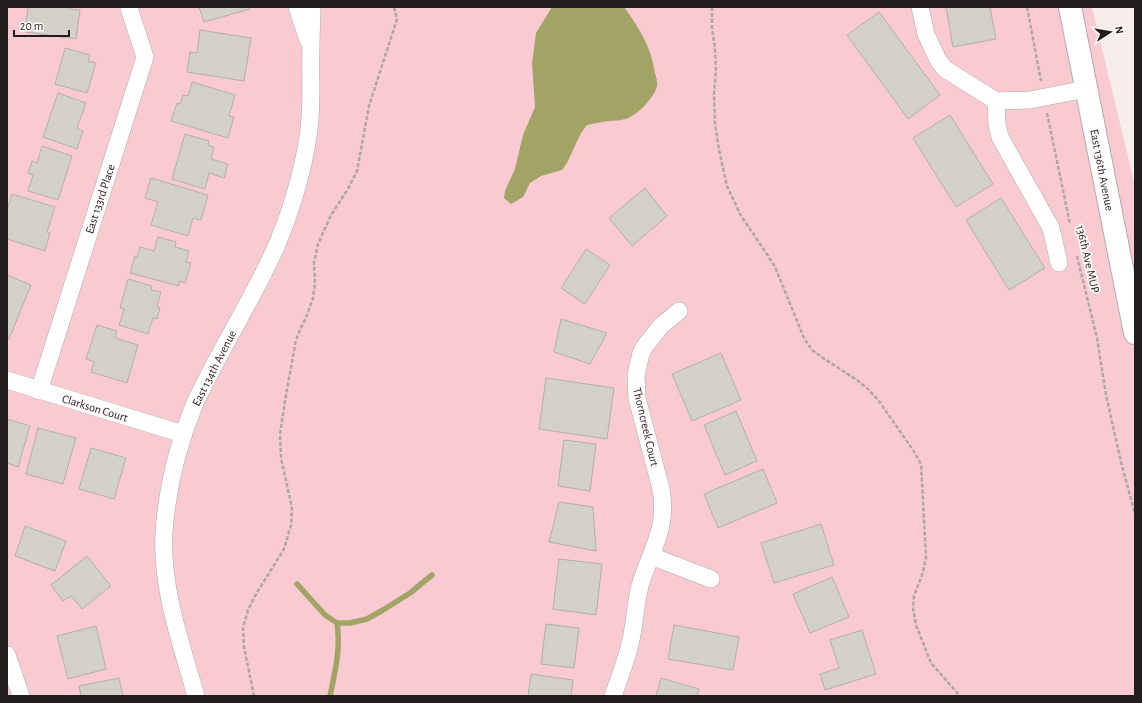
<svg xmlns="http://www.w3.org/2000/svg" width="1142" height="703" viewBox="0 0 1142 703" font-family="'Alegreya Sans',sans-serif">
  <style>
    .green { fill: #f9cad2 }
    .water { fill: #a1a465 }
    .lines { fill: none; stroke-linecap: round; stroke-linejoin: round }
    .stream { stroke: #a1a465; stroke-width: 5.5 }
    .building { fill: #d3d0ca; stroke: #b2afa9 }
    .minor-casing { stroke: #b1aaa6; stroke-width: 18 }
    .primary-casing { stroke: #b1aaa6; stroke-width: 24 }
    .path { stroke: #aca7a4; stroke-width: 2.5; stroke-dasharray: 4 2; stroke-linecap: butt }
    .minor { stroke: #fff; stroke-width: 17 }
    .primary { stroke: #fff; stroke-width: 22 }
    .labels { text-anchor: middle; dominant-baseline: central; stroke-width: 3.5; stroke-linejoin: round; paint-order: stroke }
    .street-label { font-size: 12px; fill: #201d1c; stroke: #fffcfb }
  </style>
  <rect width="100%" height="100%" fill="#f5eeea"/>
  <path class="green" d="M7,7H1092L1135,186V696H7Z"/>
  <path class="water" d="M552,7H624C640,29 651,47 655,73C656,77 658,82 657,86C655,96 640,112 632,116C622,122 613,120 602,122C597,123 592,124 587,125L581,133L567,163L562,170L541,176L530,183L523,197L511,204L504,198L505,191L515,169L523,135L535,107L532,64L536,33Z"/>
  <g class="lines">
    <path class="stream" d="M297,584L325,615L337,623H350L367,619L383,610L410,593L432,575
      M330,696C335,672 341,648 337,623"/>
  </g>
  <path class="building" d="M28,7H68V9L80,10L76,39L25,32Z
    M199,7H249L250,9L204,22Z
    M946,7H990L996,39L953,47Z
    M879,12L940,95L908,119L847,35Z
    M200,30L251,38L244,81L187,72L190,52L197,53Z
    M65,48L90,55L88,61L96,63L87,93L55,84Z
    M192,82L235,95L229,116L234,117L228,138L171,121L177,103L180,104L183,95L188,96Z
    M58,93L86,103L77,128L83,131L77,149L43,137Z
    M950,115L993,184L956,207L913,138Z
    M185,134L209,141L208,145L214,147L211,159L228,164L224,178L209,173L205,189L172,179Z
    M42,146L72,156L58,200L28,191L33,175L28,173L32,161L37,163Z
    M151,178L208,195L201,220L193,218L188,236L151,225L158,202L145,198Z
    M645,188L667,216L632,246L609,218Z
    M12,194L55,207L47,232L50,233L45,251L7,239V210Z
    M1001,198L1045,268L1009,290L966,220Z
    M158,237L176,242L175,247L189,251L186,262L191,263L185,283L180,281L179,286L130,273L135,256L137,257L140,247L154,251Z
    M586,249L610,265L585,304L561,288Z
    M7,275L31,285L9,339L7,338Z
    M128,279L152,286L151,290L161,292L157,307L160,308L157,319L153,318L148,334L119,325L124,309L120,308Z
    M561,319L607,333L590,364L554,352Z
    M97,325L117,331L115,338L138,345L127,383L91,372L94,362L86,359Z
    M721,353L741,400L692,421L672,374Z
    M546,378L614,388L607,439L539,429Z
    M736,411L757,461L725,475L704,425Z
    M7,419L30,426L18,467L7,463Z
    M38,428L76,438L63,484L26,474Z
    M564,440L596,444L590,491L558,486Z
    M91,448L126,458L114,499L79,489Z
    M763,469L777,503L718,528L704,494Z
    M559,502L593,507L596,551L549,542Z
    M821,524L834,565L774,583L761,543Z
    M25,526L66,541L55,571L15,556Z
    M87,556L111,586L82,609L71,596L63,601L51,585Z
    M559,559L602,564L596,615L553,609Z
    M832,577L849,617L810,633L793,594Z
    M546,624L579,628L574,668L541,664Z
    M674,625L739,637L733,670L668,659Z
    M96,626L106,669L68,679L57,636Z
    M862,630L876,674L825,690L820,674L839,668L830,640Z
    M531,674L573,680L571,696H528Z
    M119,678L123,696H81L79,686Z
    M661,678L699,689L697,696H656Z"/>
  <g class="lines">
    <g class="minor-casing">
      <path id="minor" d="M297,7L308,40
        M920,7L926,34L938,60L945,69L996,101L1030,100L1086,89
        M996,101L997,124L1000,137L1051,228L1059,263
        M7,380L183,434
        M39,391L145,57L129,8
        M651,556L711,579
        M7,655L21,696
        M196,696C181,643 161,589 164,533C167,488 178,444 195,403C206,379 219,356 232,332C248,303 265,273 278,242C293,206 307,158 310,119C312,95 310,71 311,47C311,33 312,20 312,7
        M613,696C619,679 626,661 630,644C635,625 635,605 640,586C651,549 668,530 661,489L637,398L636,375L641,353L645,346L661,326L679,311"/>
    </g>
    <g class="primary-casing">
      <path id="primary" d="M1070,7L1135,333"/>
    </g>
    <path class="path" d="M712,7V29L715,48L716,70L714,94L715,123L719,150L727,186L741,216L763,248L775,267L804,338L812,350L826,360L857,380L868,389L879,401L913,450L921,464L926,557L923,572L914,596L913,608L916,625L931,663L960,696
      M1027,7L1041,81
      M1047,113L1070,224
      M1077,256L1097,338L1106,395L1121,462L1135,514
      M254,696L244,647L243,628L248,610L256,594L284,549L291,525L292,508L281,458L280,434L285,401L296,340L300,330L307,315L313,298L315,284L314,263L318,244L331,215L348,189L357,171L369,106L397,19L394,7"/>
    <use href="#minor" class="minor"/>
    <use href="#primary" class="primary"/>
  </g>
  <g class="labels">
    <g class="street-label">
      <text transform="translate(1102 170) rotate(79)">East 136th Avenue</text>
      <text transform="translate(100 199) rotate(-72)">East 133rd Place</text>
      <text transform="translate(1088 259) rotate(77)">136th Ave MUP</text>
      <text transform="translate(214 368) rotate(-63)">East 134th Avenue</text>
      <text transform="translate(95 408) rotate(17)">Clarkson Court</text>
      <text transform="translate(646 427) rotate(77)">Thorncreek Court</text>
    </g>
  </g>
  <rect width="1142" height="703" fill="none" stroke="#201d1c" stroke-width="16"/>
  <g transform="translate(1110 32) rotate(78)" stroke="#fffcfb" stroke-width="3" paint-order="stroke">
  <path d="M0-3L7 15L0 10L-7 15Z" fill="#201d1c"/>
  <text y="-6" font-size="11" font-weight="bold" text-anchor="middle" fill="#201d1c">N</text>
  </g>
  <path d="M14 30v6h55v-6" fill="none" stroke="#201d1c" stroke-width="2"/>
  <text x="20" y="30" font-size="12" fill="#201d1c" stroke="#fffcfb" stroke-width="3" paint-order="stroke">20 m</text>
</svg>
